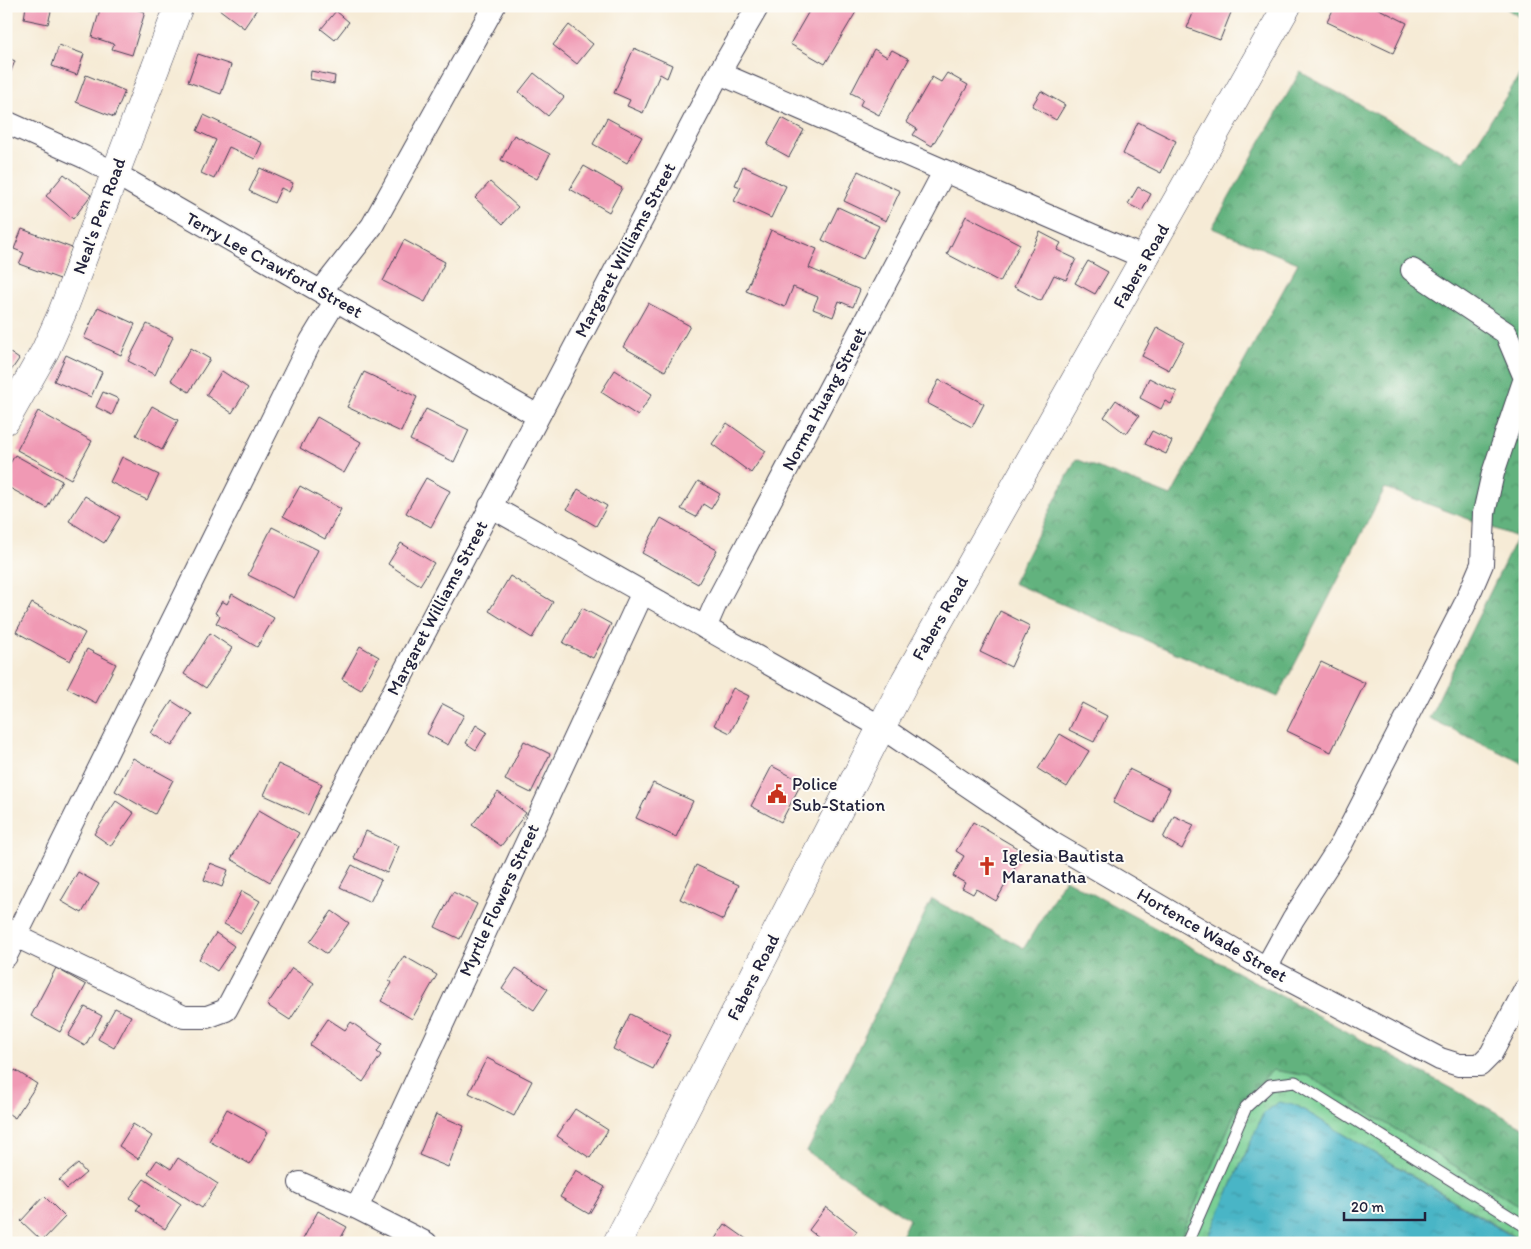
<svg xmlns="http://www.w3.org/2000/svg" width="1531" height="1249" viewBox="0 0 1531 1249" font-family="Itim,sans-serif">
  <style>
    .grass { fill: url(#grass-tufts); stroke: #4e7868 }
    .forest { fill: url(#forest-crowns); stroke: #426a5c }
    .water { fill: url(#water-ripples); stroke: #366c80 }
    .building { fill: #f099b4 }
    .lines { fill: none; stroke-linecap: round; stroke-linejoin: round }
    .lane-casing { stroke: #424052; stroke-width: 13 }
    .street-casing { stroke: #424052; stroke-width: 24 }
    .secondary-casing { stroke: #424052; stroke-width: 29 }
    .lane { stroke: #fff; stroke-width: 11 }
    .street { stroke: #fff; stroke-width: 22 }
    .secondary { stroke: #fff; stroke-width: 28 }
    .labels { text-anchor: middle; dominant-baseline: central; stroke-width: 4; stroke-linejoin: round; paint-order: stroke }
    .street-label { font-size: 18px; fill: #22223b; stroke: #fdfcf7 }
    .poi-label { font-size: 18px; fill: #22223b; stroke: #fdfcf7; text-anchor: start }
  </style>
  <defs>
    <pattern id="grass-tufts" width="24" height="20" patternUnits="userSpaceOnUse" patternTransform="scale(1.25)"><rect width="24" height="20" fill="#79cf94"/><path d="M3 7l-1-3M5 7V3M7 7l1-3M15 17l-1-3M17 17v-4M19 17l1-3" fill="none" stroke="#68b180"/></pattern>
    <pattern id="forest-crowns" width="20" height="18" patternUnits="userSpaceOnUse" patternTransform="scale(1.25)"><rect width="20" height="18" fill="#62b27e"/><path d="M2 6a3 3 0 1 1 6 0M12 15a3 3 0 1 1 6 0" fill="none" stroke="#509068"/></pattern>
    <pattern id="water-ripples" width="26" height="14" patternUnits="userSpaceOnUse" patternTransform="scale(1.25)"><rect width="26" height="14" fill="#49b5c6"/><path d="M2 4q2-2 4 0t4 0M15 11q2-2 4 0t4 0" fill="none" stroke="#3c93a2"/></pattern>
  </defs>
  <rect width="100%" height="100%" fill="#fdfcf7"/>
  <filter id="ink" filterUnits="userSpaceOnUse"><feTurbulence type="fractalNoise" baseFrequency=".02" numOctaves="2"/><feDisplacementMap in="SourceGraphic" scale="10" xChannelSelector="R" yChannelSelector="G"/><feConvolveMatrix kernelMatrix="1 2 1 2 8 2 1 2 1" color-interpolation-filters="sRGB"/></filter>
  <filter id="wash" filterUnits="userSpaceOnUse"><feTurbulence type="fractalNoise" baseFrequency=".0096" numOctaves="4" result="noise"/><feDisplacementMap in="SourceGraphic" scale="20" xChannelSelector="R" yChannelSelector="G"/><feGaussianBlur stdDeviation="1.12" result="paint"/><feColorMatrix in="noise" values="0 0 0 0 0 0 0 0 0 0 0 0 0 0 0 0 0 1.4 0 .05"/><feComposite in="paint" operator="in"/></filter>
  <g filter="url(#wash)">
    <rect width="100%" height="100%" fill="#f6ebd6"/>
    <path class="grass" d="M1273,1070L1309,1076L1525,1209V1243L1297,1106L1263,1114L1206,1243H1178L1240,1101Z"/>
    <path class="forest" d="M1503,6H1525V21Z
      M1525,67V764L1429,718L1517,537L1385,488L1278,697L1013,583L1076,459L1171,496L1298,263L1212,228L1300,72L1464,162Z
      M1065,879L1525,1128V1209L1309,1076L1273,1070L1240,1101L1178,1243H898L909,1219L807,1152L932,899L1024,948Z"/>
    <path class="water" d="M1279,1102L1297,1106L1523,1243H1206L1263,1114Z"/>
    <g id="blocks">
      <path class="building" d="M26,6L52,7L48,24L24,19Z
        M101,6H125L145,12L132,55L112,49L114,44L92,37Z
        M215,6H259L244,28Z
        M812,6H846L856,12L825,64L790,44Z
        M1196,6H1222L1232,10L1220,40L1187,28Z
        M1335,6H1373L1407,23L1393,53L1327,22Z
        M336,11L349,22L335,40L321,29Z
        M569,25L593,44L577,64L553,45Z
        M59,45L84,54L77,75L52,66Z
        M634,48L672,65L667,78L660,74L643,113L627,106L630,100L614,93Z
        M874,49L887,57L892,50L909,59L879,115L860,105L863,99L851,93Z
        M198,54L231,65L221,94L188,82Z
        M6,57L15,61L9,76L6,75Z
        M311,71L335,76L334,84L310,79Z
        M534,73L564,97L548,116L519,92Z
        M947,73L968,85L932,146L913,135L917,129L906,122L932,77L941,82Z
        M86,75L125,91L114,117L76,102Z
        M1041,91L1065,105L1056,120L1032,106Z
        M204,115L262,143L255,159L229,147L214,179L201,173L216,140L197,131Z
        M607,118L642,137L627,163L593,144Z
        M782,118L804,130L789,157L767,145Z
        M1138,122L1176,141L1161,173L1123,154Z
        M514,135L550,154L537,179L501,160Z
        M584,166L622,188L609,212L570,189Z
        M743,166L786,186L771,218L734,201L741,187L735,185Z
        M260,168L293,183L289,192L281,188L274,203L249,191Z
        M858,171L900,191L886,221L844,201Z
        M64,174L91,195L73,219L46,196Z
        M490,182L518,207L503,224L475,198Z
        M1138,187L1151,194L1142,211L1128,204Z
        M838,207L879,226L863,259L822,240Z
        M966,216L1020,244L1000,282L947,254Z
        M22,229L72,248L60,279L19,264L24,253L14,249Z
        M771,230L817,249L809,268L860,290L853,307L839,301L833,317L813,309L818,297L793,287L785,307L746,291Z
        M1040,232L1061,243L1057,250L1076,259L1066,280L1054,275L1041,301L1014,287Z
        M404,240L445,262L425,302L383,281Z
        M1088,261L1108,272L1095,294L1075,283Z
        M648,303L690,326L665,371L623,347Z
        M98,307L135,324L121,355L84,338Z
        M147,324L173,337L155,375L128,361Z
        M1157,327L1184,342L1169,370L1142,356Z
        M191,348L210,359L189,392L171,380Z
        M6,350L19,359L6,378Z
        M66,355L102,372L91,397L54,381Z
        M615,370L652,394L638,416L601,392Z
        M222,371L248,388L232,413L206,395Z
        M364,372L417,397L401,432L347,407Z
        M1149,378L1177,392L1171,404L1165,401L1161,409L1140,398Z
        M939,380L984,404L972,427L927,403Z
        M103,392L119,399L112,415L96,407Z
        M1116,400L1139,416L1126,434L1104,417Z
        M152,406L178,420L162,450L136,435Z
        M426,409L469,430L454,462L410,440Z
        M38,411L92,441L71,479L17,450Z
        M317,417L361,442L344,473L300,448Z
        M727,423L766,451L751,473L712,444Z
        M1152,431L1172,441L1166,454L1145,444Z
        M15,455L62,481L47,508L6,486V470Z
        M122,457L159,475L147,500L110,482Z
        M426,478L450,491L431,527L406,513Z
        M698,481L720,494L711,509L703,504L696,517L681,509Z
        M300,486L341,509L325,539L283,516Z
        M578,489L607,506L596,526L567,509Z
        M85,496L120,517L104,543L69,521Z
        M661,518L717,550L698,584L642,553Z
        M272,527L318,550L294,598L248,575Z
        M401,543L434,563L420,585L388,564Z
        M510,576L553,602L532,638L489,611Z
        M232,594L274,618L257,647L216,623L220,616L215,613L222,601L227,604Z
        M32,603L85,633L70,661L16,632Z
        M582,608L611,624L593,658L563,643Z
        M1000,611L1030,626L1011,667L980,652Z
        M210,633L232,648L206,688L184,674Z
        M360,646L379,657L361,690L342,679Z
        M87,649L116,664L96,703L67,688Z
        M1321,662L1365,683L1331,752L1287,731Z
        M733,688L749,696L730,733L714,725Z
        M172,701L192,714L172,746L151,733Z
        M1082,703L1107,716L1094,742L1069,730Z
        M443,704L464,715L448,745L427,734Z
        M476,725L487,732L476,750L466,743Z
        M1060,734L1089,751L1067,787L1038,769Z
        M524,741L550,754L531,793L505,780Z
        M133,758L173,780L155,814L115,791Z
        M278,764L322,784L308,815L264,795Z
        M772,766L802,782L781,822L751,806Z
        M1129,769L1170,789L1154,823L1113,803Z
        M653,783L693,801L676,837L636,818Z
        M498,792L526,813L501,846L472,825Z
        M116,801L134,813L111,846L94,834Z
        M259,810L299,833L270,882L231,859Z
        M1174,816L1194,825L1182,849L1163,838Z
        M973,822L1024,852L996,901L976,889L973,894L962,888L965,883L953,876L964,856L956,851Z
        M366,831L399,846L387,873L354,858Z
        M210,863L228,870L222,887L204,880Z
        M352,865L381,880L370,902L340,887Z
        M696,865L739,885L723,920L680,899Z
        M78,872L99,884L82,913L61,901Z
        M242,891L260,901L241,933L224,924Z
        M453,892L477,904L460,939L435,927Z
        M332,911L349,923L327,954L310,942Z
        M216,933L234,946L217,971L199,959Z
        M404,956L437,975L412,1019L381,1001L392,983L389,981Z
        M56,968L86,985L60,1032L31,1016Z
        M292,968L314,983L290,1020L267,1005Z
        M516,968L548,989L534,1010L502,989Z
        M85,1007L102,1016L85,1046L68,1036Z
        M115,1008L131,1016L114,1048L98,1039Z
        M630,1014L671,1035L653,1069L613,1049Z
        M328,1019L345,1030L351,1022L382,1044L377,1052L381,1055L363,1082L310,1045Z
        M487,1058L532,1081L514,1116L469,1093Z
        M15,1070L37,1084L15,1118L6,1112V1083Z
        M227,1109L268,1132L250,1164L209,1141Z
        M575,1109L608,1130L590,1158L557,1136Z
        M436,1114L464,1126L448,1167L419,1155Z
        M133,1124L152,1136L138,1159L119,1146Z
        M178,1158L218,1184L202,1208L148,1173L157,1160L171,1169Z
        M78,1164L86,1173L67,1189L59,1180Z
        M576,1170L605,1187L589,1214L560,1197Z
        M144,1179L181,1204L165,1229L136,1210L140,1205L130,1198Z
        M44,1196L65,1217L42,1241L21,1221Z
        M6,1207H9L8,1226H6Z
        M826,1207L857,1231L848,1243H825L809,1230Z
        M318,1211L347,1227L338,1243H301Z
        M725,1224L752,1243H712Z"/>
    </g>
  </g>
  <g filter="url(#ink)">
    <use href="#blocks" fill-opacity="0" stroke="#424052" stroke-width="1"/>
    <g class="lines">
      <g class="lane-casing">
        <path id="lane" d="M1187,1243L1246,1107L1270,1085L1295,1082L1525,1226"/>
      </g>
      <g class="street-casing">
        <path id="street" d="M719,73L1145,258
          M6,122L84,157L114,173L538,416
          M1412,270L1506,333L1525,378
          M321,291L372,226L494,6
          M490,506L881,727L1054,844L1266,968L1440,1059L1459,1065H1480L1491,1054L1525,990
          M705,628L715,605L944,172
          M16,936L184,1017H207L226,1010L719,73L758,6
          M6,956L311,341L336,300
          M1266,968L1293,919L1342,843L1464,606L1482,564L1484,513L1493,473L1525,378
          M300,1183L357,1208L426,1243
          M357,1208L643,592"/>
      </g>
      <g class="secondary-casing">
        <path id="secondary" d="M6,420L45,351L62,313L179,6
          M617,1243L905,681L1287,6"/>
      </g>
      <use href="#lane" class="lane"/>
      <use href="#street" class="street"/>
      <use href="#secondary" class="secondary"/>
    </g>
  </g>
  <defs>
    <g id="civic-bare" transform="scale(1.5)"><path d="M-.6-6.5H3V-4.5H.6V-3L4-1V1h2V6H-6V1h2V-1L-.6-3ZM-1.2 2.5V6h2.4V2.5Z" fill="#c8321e" stroke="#fdfcf7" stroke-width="2.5" paint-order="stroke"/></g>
    <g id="church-bare" transform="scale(1.5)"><path d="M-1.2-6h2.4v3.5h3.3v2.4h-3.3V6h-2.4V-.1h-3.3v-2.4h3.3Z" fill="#c8321e" stroke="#fdfcf7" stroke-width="2.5" paint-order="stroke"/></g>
  </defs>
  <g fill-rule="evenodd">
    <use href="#civic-bare" x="777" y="794"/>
    <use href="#church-bare" x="987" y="866"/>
  </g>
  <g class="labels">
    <g class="street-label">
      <text transform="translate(99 216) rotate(-70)">Neal's Pen Road</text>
      <text transform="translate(625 250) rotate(-62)">Margaret Williams Street</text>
      <text transform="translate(274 265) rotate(29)">Terry Lee Crawford Street</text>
      <text transform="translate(1141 266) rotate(-60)">Fabers Road</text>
      <text transform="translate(824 399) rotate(-62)">Norma Huang Street</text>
      <text transform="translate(437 608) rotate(-62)">Margaret Williams Street</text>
      <text transform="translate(940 618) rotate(-60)">Fabers Road</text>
      <text transform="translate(499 900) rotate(-65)">Myrtle Flowers Street</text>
      <text transform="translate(1212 935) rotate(30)">Hortence Wade Street</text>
      <text transform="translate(753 977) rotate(-63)">Fabers Road</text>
    </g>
    <g class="poi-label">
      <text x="792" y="784">Police<tspan x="792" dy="21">Sub-Station</tspan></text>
      <text x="1002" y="856">Iglesia Bautista<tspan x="1002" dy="21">Maranatha</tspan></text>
    </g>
  </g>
  <rect width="1531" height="1249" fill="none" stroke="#fdfcf7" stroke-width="25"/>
  <path d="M1344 1212v8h81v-8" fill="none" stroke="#22223b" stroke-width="2.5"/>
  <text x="1351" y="1212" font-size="15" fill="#22223b" stroke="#fdfcf7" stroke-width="4" paint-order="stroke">20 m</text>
</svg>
